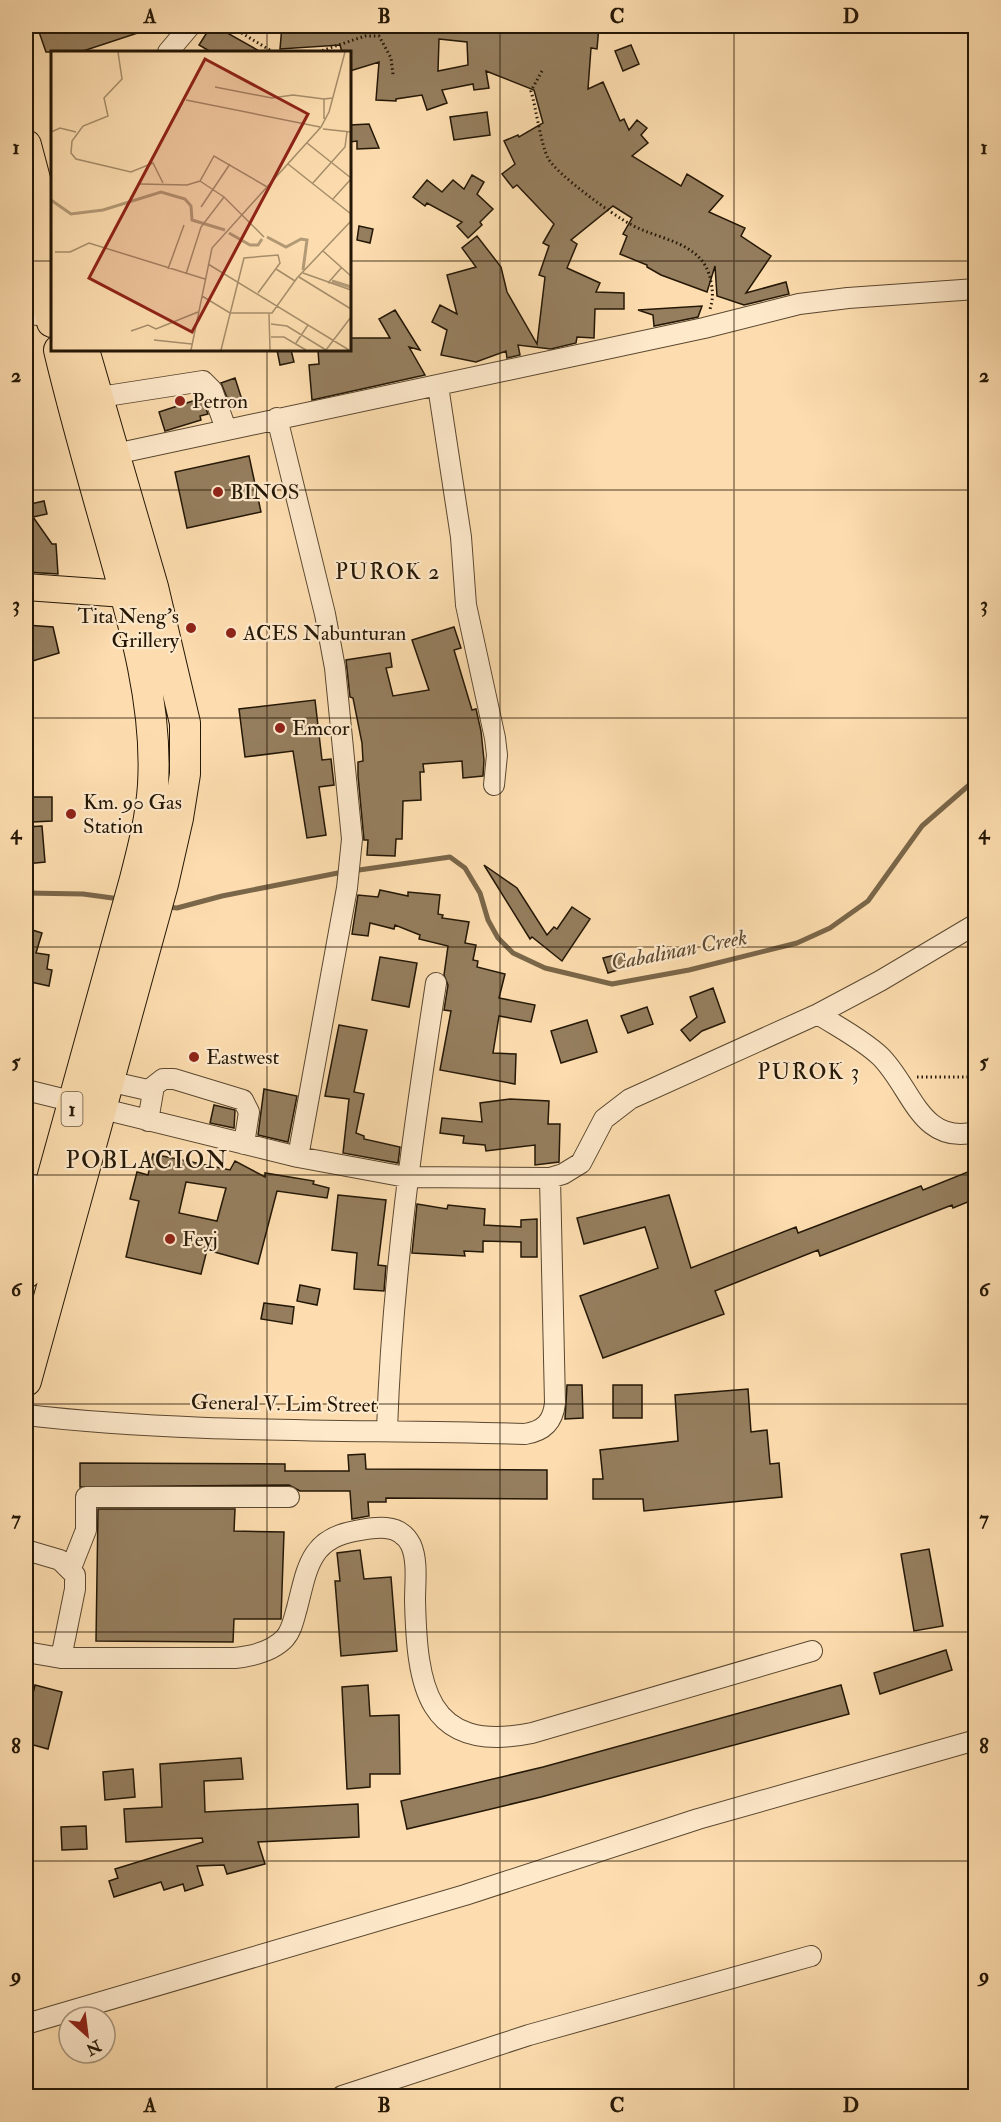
<svg xmlns="http://www.w3.org/2000/svg" width="1001" height="2122" viewBox="0 0 1001 2122" font-family="'IM FELL Double Pica',serif">
  <style>
    .lines { fill: none; stroke-linecap: round; stroke-linejoin: round }
    .stream { stroke: #7a6649; stroke-width: 5 }
    .building { fill: #957e5e; stroke: #241706; stroke-width: 1.5; fill-rule: evenodd }
    .minor-casing { stroke: #5a4830; stroke-width: 22 }
    .major-casing { stroke: #241706; stroke-width: 28 }
    .highway-casing { stroke: #241706; stroke-width: 32 }
    .path { stroke: #241706; stroke-width: 3; stroke-dasharray: 1.5 3; stroke-linecap: butt }
    .minor { stroke: #fee9cb; stroke-width: 20 }
    .major { stroke: #fdddaf; stroke-width: 26 }
    .highway { stroke: #fdddaf; stroke-width: 30 }
    .grid { fill: none; stroke: #241706; stroke-width: 1.5; stroke-opacity: 0.55 }
    .poi-dot { fill: #8f2418; stroke: #fee9cb; stroke-width: 2 }
    .labels { text-anchor: middle; dominant-baseline: central; stroke-width: 4.5; stroke-linejoin: round; paint-order: stroke }
    .shield { fill: #fee9cb; stroke: #655641; stroke-width: 1.5 }
    .shield-label { font-size: 20px; font-weight: bold; fill: #241706 }
    .poi-label { font-size: 21px; fill: #241706; stroke: #fee9cb; text-anchor: start }
    .street-label { font-size: 21px; fill: #241706; stroke: #fee9cb }
    .neighbourhood-label { font-size: 22px; letter-spacing: 1.5px; fill: #241706; stroke: #fee9cb }
    .water-label { font-size: 22px; font-style: italic; fill: #5d4b33; stroke: #fee9cb }
    .quarter-label { font-size: 24px; letter-spacing: 1.5px; fill: #241706; stroke: #fee9cb }
    .inset-river { fill: none; stroke: #b39a76; stroke-width: 3 }
    .inset-road { fill: none; stroke: #a68e6b; stroke-width: 1.5 }
    .view { fill: #8f2418; fill-opacity: 0.15; stroke: #8f2418; stroke-width: 3 }
    .inset-edge { fill: none; stroke: #241706; stroke-width: 3 }
    .neatline { fill: none; stroke: #241706; stroke-width: 2 }
    .grid-label { font-size: 20px; text-anchor: middle; font-weight: bold; fill: #241706 }
  </style>
  <rect width="100%" height="100%" fill="#fdddaf"/>
  <filter id="stains"><feTurbulence type="fractalNoise" baseFrequency=".00333" numOctaves="4"/><feColorMatrix values="0 0 0 0 .2 0 0 0 0 .09 0 0 0 0 .02 0 0 0 .5 -.17"/></filter>
  <radialGradient id="worn" r=".72"><stop offset=".6" stop-color="#630" stop-opacity="0"/><stop offset="1" stop-color="#630" stop-opacity=".3"/></radialGradient>
  <g class="lines">
    <path class="stream" d="M352,871L450,857L465,868L480,893L488,920L498,938L513,953L545,968L612,984L689,970L797,943L830,928L868,901L922,826L976,779
      M26,893L83,894L120,899
      M168,907L177,908L222,896L343,872"/>
  </g>
  <path class="building" d="M48,26H156V27L80,52H46L38,29Z
    M211,26H215L261,52H211L199,45Z
    M282,26H599L597,49L591,48L588,89L603,82L620,121L624,119L629,130L637,120L647,128L641,135L648,143L632,156L681,186L687,174L723,196L709,212L745,228L741,236L771,256L746,293L786,282L789,294L744,305L717,296L715,266L707,292L661,275L647,267V265L620,254L627,236L623,234L632,218L613,206L571,240L577,244L567,268L600,283L596,292L624,293V309H595L594,338L577,337L576,343L551,349L518,345L520,355L507,358L506,351L476,362L441,355L447,330L432,322L440,305L457,314L447,275L476,267L462,248L477,236L501,267L507,292L537,344L545,277L539,275L549,246L543,243L554,224L517,185L513,188L502,174L515,164L504,141L518,135L519,137L543,123L534,90L486,71L489,88L474,90L473,84L442,90L447,103L427,110L422,95L396,99V101L376,100L379,62L350,71V52H342L340,45L280,49ZM439,39L467,42L468,65L438,71Z
    M631,45L639,64L623,71L615,51Z
    M487,112L490,135L454,140L450,117Z
    M369,124L379,148L357,149V141L350,142V125Z
    M472,175L484,182L477,194L493,209L480,222L482,225L468,238L457,226L462,222L427,203L425,206L413,197L427,180L442,192L453,180L464,189Z
    M359,226L373,229L370,243L357,240Z
    M702,306L698,317L654,326L653,315L638,310Z
    M395,310L420,350L409,347L425,375L312,400L309,365L319,364L318,350H350V338H390L379,319Z
    M277,350H291L294,362L280,365Z
    M235,378L243,403L231,407L221,383Z
    M202,398L208,414L200,416L201,420L165,431L159,412Z
    M249,456L261,512L187,528L175,472Z
    M44,501L47,514L33,517L52,544H56L58,574L26,572V505Z
    M26,625L53,627L59,653L26,663Z
    M454,627L461,648L454,650L472,710L476,709L481,731L484,760L483,776L463,778L462,761L423,764L424,772H420L421,800L403,801L402,839H396L395,856L367,855L368,840H364L358,776V762L363,761L362,743L353,698L350,697L346,660L390,653L392,667L386,668L393,696L429,690L412,640Z
    M315,700L322,760L331,759L334,785L319,787L326,835L307,838L293,751L245,757L239,709Z
    M32,797H52V821L33,822Z
    M42,826L45,862L26,864V827Z
    M484,865L517,888L547,935L554,927L557,929L572,907L590,919L562,961L532,937L530,939Z
    M380,890L408,896V892L440,895L438,914L443,915L442,918L469,922L465,943L476,945L473,960L478,961L477,967L505,974L499,998L535,1005L531,1022L499,1016L493,1053L516,1054L515,1084L440,1070L451,1011L444,1010L448,985L444,975L448,946L419,939L420,935L395,925L394,929L370,923L368,936L352,934L358,895L378,897Z
    M26,928L42,933L36,953L49,955L47,969L52,970L49,986L26,981Z
    M623,953L627,967L608,973L603,958Z
    M380,957L417,963L409,1007L372,1000Z
    M713,988L725,1022L702,1031L690,1041L681,1030L697,1017L690,997Z
    M647,1007L653,1024L628,1033L621,1016Z
    M587,1020L597,1052L561,1063L551,1031Z
    M339,1025L367,1030L354,1092L364,1094L356,1133L364,1136V1139L400,1147L398,1163L343,1153L349,1099L325,1096Z
    M264,1089L297,1096L288,1142L258,1135Z
    M510,1099L549,1101L548,1124H560L559,1162L535,1165V1145L486,1151L485,1145L463,1143L464,1136L440,1133L442,1118L482,1122L480,1103Z
    M214,1105L235,1110L234,1128L210,1123Z
    M153,1154L230,1170L235,1161L265,1177V1173L314,1181L313,1184L329,1188L327,1198L277,1191L258,1264L207,1250L201,1274L126,1257L139,1201L130,1199L137,1172L148,1175ZM186,1182L226,1188L217,1221L179,1213Z
    M975,1169V1199L953,1208L952,1205L820,1256L818,1250L715,1291L724,1314L603,1358L580,1296L658,1268L645,1227L584,1244L577,1218L669,1195L691,1268L796,1227L798,1233L921,1186L923,1190Z
    M338,1195L386,1200L378,1265L386,1266L384,1291L354,1289L357,1253L332,1250Z
    M417,1204L447,1209L448,1205L485,1209L484,1225L521,1227V1220L537,1219V1257H521V1242L483,1241V1252L464,1251L465,1256L412,1253Z
    M300,1285L320,1289L317,1305L297,1301Z
    M264,1303L294,1307L292,1324L261,1319Z
    M567,1385H582L583,1418L565,1419Z
    M613,1385H642V1418H613Z
    M748,1389L751,1432L767,1430L770,1464L779,1463L782,1497L644,1511L643,1499H593V1479H603L600,1450L678,1441L675,1395Z
    M365,1454L366,1469L547,1470V1499L386,1498V1502H368L369,1516L352,1519L350,1491H300L289,1485L80,1487V1463L285,1464V1471H349L348,1455Z
    M98,1509H235L234,1531L284,1532L281,1619H234L233,1642L96,1641Z
    M929,1549L943,1626L914,1631L901,1554Z
    M360,1550L364,1579L391,1577L397,1651L341,1656L335,1581H340L337,1553Z
    M946,1650L952,1670L880,1694L874,1673Z
    M35,1685L62,1692L48,1749L26,1743V1723Z
    M368,1685L370,1716L399,1715L400,1774H370V1787L347,1789L342,1687Z
    M841,1685L849,1714L541,1797L407,1829L401,1801L543,1767Z
    M241,1758L243,1779L204,1781L205,1812L358,1804L359,1837L258,1842L265,1864L227,1874L224,1865L197,1866L203,1885L185,1891L183,1884L164,1890L161,1882L114,1897L109,1881L118,1878L115,1869L203,1842L202,1838L126,1842L124,1809L162,1807L160,1764Z
    M133,1769L135,1797L105,1800L103,1772Z
    M86,1826L87,1849L62,1850L61,1827Z"/>
  <g class="lines">
    <g class="minor-casing">
      <path id="minor" d="M168,52L190,26
        M26,314L52,316
        M438,386L461,537L466,605L495,738L497,755L494,785
        M100,397L203,381L212,390L226,429
        M277,418L325,614L335,668L352,839L347,888L298,1157
        M115,454L704,328L799,304L848,298L976,289
        M818,1014C838,1027 862,1039 880,1056C912,1087 920,1146 976,1132
        M99,1079L152,1091
        M26,1090L298,1157L406,1177L550,1178L563,1174L581,1163L604,1119L630,1099L818,1014L880,981L976,924
        M148,1121L154,1086L163,1079H174L243,1100L249,1112L244,1144
        M26,1183L48,1189
        M26,1415C191,1434 358,1429 525,1434C544,1431 553,1422 555,1403L550,1178
        M387,1430C392,1279 413,1132 436,983
        M26,1550L60,1560L75,1575V1589L61,1658
        M71,1568L86,1530V1497H289
        M26,1652L61,1658H235C253,1656 273,1651 285,1638C292,1630 294,1618 297,1608C307,1570 309,1539 355,1531C365,1529 376,1527 386,1528C398,1529 406,1535 411,1545C418,1561 415,1583 415,1600C417,1684 425,1755 532,1733L812,1651
        M26,2024L465,1895L698,1819L976,1740
        M342,2096L529,2035L811,1956"/>
    </g>
    <g class="major-casing">
      <path id="major" d="M26,587L125,594L144,589"/>
    </g>
    <g class="highway-casing">
      <path id="highway" d="M26,145L52,243
        M26,218L52,322
        M26,1273L135,879C143,848 151,817 153,785C158,703 132,617 110,539C92,476 74,413 59,350
        M26,1381L163,884L178,818L185,774V723L153,587L84,350"/>
    </g>
    <path class="path" d="M230,26L273,52
      M318,52L365,36H379L391,58L393,75
      M542,71L531,91C536,108 541,145 548,158C556,174 613,215 630,224C660,241 704,241 711,282C713,292 713,299 710,309
      M917,1077H976
      M26,1445L29,1446L26,1459"/>
    <use href="#minor" class="minor"/>
    <use href="#major" class="major"/>
    <use href="#highway" class="highway"/>
  </g>
  <path class="grid" d="M267,26V52M500,26V2096M734,26V2096M26,261H52M350,261H976M267,350V2096M26,490H976M26,718H976M26,947H976M26,1175H976M26,1404H976M26,1632H976M26,1861H976"/>
  <g class="poi-dot">
    <circle cx="180" cy="401" r="6"/>
    <circle cx="218" cy="492" r="6"/>
    <circle cx="191" cy="628" r="6"/>
    <circle cx="231" cy="633" r="6"/>
    <circle cx="280" cy="728" r="6"/>
    <circle cx="71" cy="814" r="6"/>
    <circle cx="194" cy="1057" r="6"/>
    <circle cx="170" cy="1239" r="6"/>
  </g>
  <g class="labels">
    <rect class="shield" x="61.5" y="1092" width="21" height="34" rx="4.5"/>
    <g class="shield-label">
      <text x="72" y="1109">1</text>
    </g>
    <g class="poi-label">
      <text x="192" y="401">Petron</text>
      <text x="230" y="492">BINOS</text>
      <text x="179" y="616" text-anchor="end">Tita Neng's<tspan x="179" dy="24">Grillery</tspan></text>
      <text x="243" y="633">ACES Nabunturan</text>
      <text x="292" y="728">Emcor</text>
      <text x="83" y="802">Km. 90 Gas<tspan x="83" dy="24">Station</tspan></text>
      <text x="206" y="1057">Eastwest</text>
      <text x="182" y="1239">Feyj</text>
    </g>
    <g class="street-label">
      <text transform="translate(284 1404) rotate(1)">General V. Lim Street</text>
    </g>
    <g class="neighbourhood-label">
      <text x="388" y="572">PUROK 2</text>
      <text x="809" y="1072">PUROK 3</text>
    </g>
    <g class="water-label">
      <text transform="translate(679 950) rotate(-11)">Cabalinan Creek</text>
    </g>
    <g class="quarter-label">
      <text x="147" y="1160">POBLACION</text>
    </g>
  </g>
  <g transform="translate(51 51)">
    <rect width="300" height="300" fill="#fdddaf"/>
    <path class="inset-river" d="M0,149L20,163L52,159L110,141L134,148L140,155L141,169L174,179M178,182L199,194H207L211,188M216,186L235,196L250,188L256,189L252,219M281,230L300,236"/>
    <path class="inset-road" d="M67,1L71,28L53,47L57,65L32,75L21,90L20,102L25,108L80,121L102,112L112,132M164,36L221,47L242,44L273,48M135,49L269,76M273,68V48L282,47M272,78L300,81M0,81L9,77L25,81M256,92L300,127M237,113L300,163M149,130L173,146L213,186M89,133L136,134L149,130L163,105L218,137M261,133L294,96L296,81M281,149L300,128M150,156L179,113M272,200L300,225M4,201H19L38,192L154,228M157,213L298,299M117,218L133,174M225,218L244,230M252,222L300,239M135,223L150,176L173,146M248,226L300,258M277,232L291,216M151,245L179,262H221L246,227L300,170M218,263L219,299M220,273L236,275L275,299M80,280L97,274L105,278L147,261M220,286H233L255,299M103,289L141,293M245,292L257,274M140,299L161,197L270,76L278,61L294,1M170,299L193,207L227,204L229,212L207,242M275,299L300,266"/>
    <path class="view" d="M154,8L257,63L141,281L38,227Z"/>
    <rect width="300" height="300" class="inset-edge"/>
  </g>
  <rect width="1001" height="2122" fill="none" stroke="#fdddaf" stroke-width="66"/>
  <g transform="translate(87 2035) rotate(152)"><circle r="28" fill="#fee9cb" stroke="#a7957c" stroke-width="1.5"/>
  <path d="M0-4.5L10 22L0 15L-10 22Z" fill="#8f2418"/>
  <text y="-9" font-size="16" font-weight="bold" text-anchor="middle" fill="#241706">N</text>
  </g>
  <rect x="33" y="33" width="935" height="2056" class="neatline"/>
  <g class="grid-label">
    <text x="150" y="23">A</text>
    <text x="384" y="23">B</text>
    <text x="617" y="23">C</text>
    <text x="851" y="23">D</text>
    <text x="16" y="154">1</text>
    <text x="984" y="154">1</text>
    <text x="16" y="382">2</text>
    <text x="984" y="382">2</text>
    <text x="16" y="611">3</text>
    <text x="984" y="611">3</text>
    <text x="16" y="839">4</text>
    <text x="984" y="839">4</text>
    <text x="16" y="1068">5</text>
    <text x="984" y="1068">5</text>
    <text x="16" y="1296">6</text>
    <text x="984" y="1296">6</text>
    <text x="16" y="1525">7</text>
    <text x="984" y="1525">7</text>
    <text x="16" y="1753">8</text>
    <text x="984" y="1753">8</text>
    <text x="16" y="1982">9</text>
    <text x="984" y="1982">9</text>
    <text x="150" y="2112">A</text>
    <text x="384" y="2112">B</text>
    <text x="617" y="2112">C</text>
    <text x="851" y="2112">D</text>
  </g>
  <rect width="100%" height="100%" filter="url(#stains)"/>
  <rect width="100%" height="100%" fill="url(#worn)"/>
</svg>
